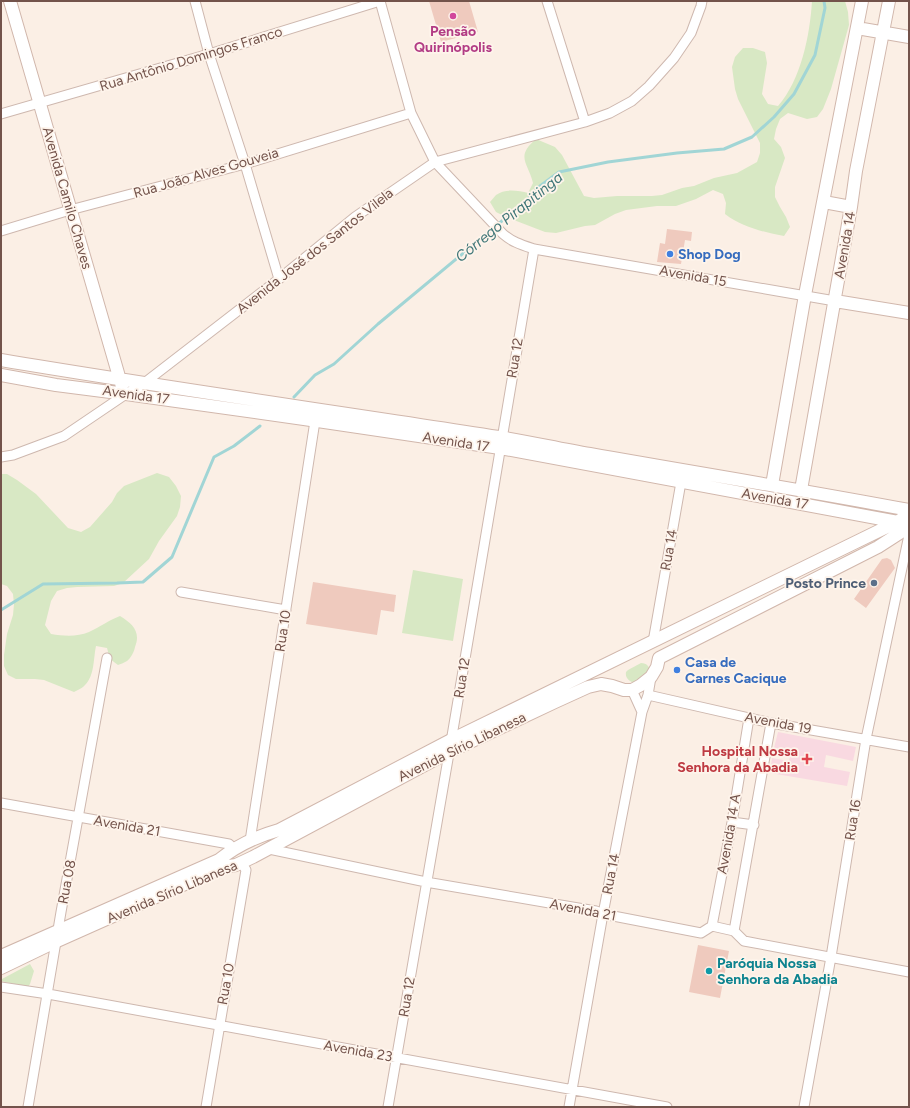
<svg xmlns="http://www.w3.org/2000/svg" width="910" height="1108" viewBox="0 0 910 1108" font-family="Figtree,sans-serif">
  <style>
    .medical { fill: #f9d9e1 }
    .green { fill: #d8e8c4 }
    .lines { fill: none; stroke-linecap: round; stroke-linejoin: round }
    .stream { stroke: #a1d5d5; stroke-width: 3 }
    .building { fill: #efcabe }
    .street-casing { stroke: #ceb8af; stroke-width: 11 }
    .secondary-casing { stroke: #d1b7ac; stroke-width: 14 }
    .street { stroke: #fff; stroke-width: 9 }
    .secondary { stroke: #fff; stroke-width: 12 }
    .hotel-dot { fill: #d1479c; stroke: #fef4eb; stroke-width: 1.5 }
    .shop-dot { fill: #3f7fe0; stroke: #fef4eb; stroke-width: 1.5 }
    .service-dot { fill: #5c6f8a; stroke: #fef4eb; stroke-width: 1.5 }
    .health-dot { fill: #e0444e; stroke: #fef4eb; stroke-width: 1.5 }
    .culture-dot { fill: #0f9aa8; stroke: #fef4eb; stroke-width: 1.5 }
    .labels { text-anchor: middle; dominant-baseline: central; stroke-width: 3.5; stroke-linejoin: round; paint-order: stroke }
    .hotel-label { font-size: 14px; font-weight: bold; fill: #b23c85; stroke: #fef4eb }
    .street-label { font-size: 14px; fill: #73534b; stroke: #fef4eb }
    .shop-label { font-size: 14px; font-weight: bold; fill: #366cbe; stroke: #fef4eb; text-anchor: start }
    .service-label { font-size: 14px; font-weight: bold; fill: #4e5e75; stroke: #fef4eb; text-anchor: end }
    .health-label { font-size: 14px; font-weight: bold; fill: #be3a42; stroke: #fef4eb; text-anchor: end }
    .culture-label { font-size: 14px; font-weight: bold; fill: #0d838f; stroke: #fef4eb; text-anchor: start }
    .water-label { font-size: 15px; font-style: italic; fill: #407778; stroke: #fef4eb }
  </style>
  <rect width="100%" height="100%" fill="#fbefe5"/>
  <path class="medical" d="M778,732L856,747L853,761L826,755L824,767L850,772L847,786L770,773L772,758L789,761L791,751L774,748Z"/>
  <path class="green" d="M812,1H845L848,12L849,25L831,89L823,109L817,117L807,119L788,113L780,119L776,129L774,139L781,147L785,158L775,187V197L780,207L786,217L790,227L784,236C763,232 742,227 725,214L726,203L723,194L713,190L696,199L676,206H657L626,210L615,214L595,225L585,226L556,233L545,232L506,217L496,212L490,202C492,200 494,197 496,195C505,188 519,191 528,193L533,183C528,162 515,157 536,139L555,147L562,155L584,196L594,198L617,196H652L662,195L682,188L694,186L714,178L737,173L757,162L760,153V143L738,99L735,89L732,67L735,57L743,48H753L765,52L767,63L762,94L768,104L778,106C801,80 810,35 812,1Z
    M157,473L169,477L176,486L181,496L180,507L177,516L159,541L149,559L123,583L114,586L77,587L67,588L57,591L51,601L45,625L51,634C64,636 77,637 89,632C100,627 109,620 120,616C133,624 141,632 135,647C134,652 131,658 127,661C124,663 120,664 118,665L110,659L107,648L96,646C93,660 95,677 83,687C81,689 77,690 74,692L44,680L35,679H16L8,675L4,666V655L7,634L13,615L14,604L13,594L7,586L1,584V474H7L17,480L36,494L68,528L81,532L90,527L112,502L117,493L124,486Z
    M413,570L463,579L453,641L402,633Z
    M641,663C647,663 650,667 650,672L634,683C629,681 625,678 626,672L628,670Z
    M30,964L34,971L30,984L28,987L1,981L2,979Z"/>
  <g class="lines">
    <path class="stream" d="M294,397L315,375L334,364L378,324L526,201L540,186L559,172L608,162L677,153L724,149L752,137L774,117L794,94L815,55L825,8L824,1
      M1,610L43,584L117,583L143,582L172,557L214,457L234,446L260,426"/>
  </g>
  <path class="building" d="M429,1H469L478,32L441,42Z
    M667,229L692,232L691,241L685,240L681,264L657,262L660,243L665,244Z
    M887,558L891,560L895,568L866,608L854,599L882,559Z
    M313,582L396,595L394,612L381,610L377,635L306,624Z
    M698,945L729,951L720,998L689,992Z"/>
  <g class="lines">
    <g class="street-casing">
      <path id="street" d="M195,1L209,54L245,164L279,279
        M547,1L585,122
        M1,114L209,54L380,1L411,113L435,162L503,234C512,242 522,245 534,249L835,301
        M1,231L70,210L245,164L411,113
        M1,457L13,455L64,436L126,394L143,384L279,279L355,217L435,162L585,122L610,113L632,101L649,86L674,58L691,33L701,6L702,1
        M181,592L286,610
        M653,642L681,482
        M632,690L642,712
        M648,695L771,723L909,747
        M1,803L229,844L234,849
        M732,822L754,825
        M250,841L315,421
        M269,849L426,882L596,911L603,914L701,933L712,926L734,931L744,941L909,972
        M712,926L732,822L749,718
        M734,931L771,723
        M1,987L48,994L667,1107
        M28,1107L61,912L107,658
        M206,1107L246,870L241,862
        M388,1107L453,730L534,249
        M569,1107L603,914L642,712L648,695L651,677
        M804,1107L831,957L866,739L909,535"/>
    </g>
    <g class="secondary-casing">
      <path id="secondary" d="M10,1L120,380L122,386
        M857,28L909,37
        M824,202L851,207
        M835,301L909,313
        M1,360C167,388 333,411 499,437C530,442 560,449 590,454C697,473 803,490 909,510
        M1,375L56,385L126,394L304,419L500,448L898,522
        M772,485L805,295L862,1
        M801,490L851,207L856,171L889,1
        M1,956L219,860C236,846 258,836 279,830L451,740L897,522L909,514
        M1,968L57,941L223,867L236,865L253,857L449,752L555,702L588,687L601,684L612,686L624,690H632L641,685L651,677L657,667L659,658L878,547L909,527"/>
    </g>
    <use href="#street" class="street"/>
    <use href="#secondary" class="secondary"/>
  </g>
  <circle class="hotel-dot" cx="453" cy="16" r="4"/>
  <g class="shop-dot">
    <circle cx="670" cy="254" r="4"/>
    <circle cx="677" cy="670" r="4"/>
  </g>
  <circle class="service-dot" cx="874" cy="583" r="4"/>
  <path class="health-dot" d="M805 753h4v4h4v4h-4v4h-4v-4h-4v-4h4z"/>
  <circle class="culture-dot" cx="709" cy="971" r="4"/>
  <g class="labels">
    <g class="hotel-label">
      <text x="453" y="31">Pensão<tspan x="453" dy="16">Quirinópolis</tspan></text>
    </g>
    <g class="street-label">
      <text transform="translate(191 59) rotate(-17)">Rua Antônio Domingos Franco</text>
      <text transform="translate(206 173) rotate(-16)">Rua João Alves Gouveia</text>
      <text transform="translate(67 198) rotate(74)">Avenida Camilo Chaves</text>
      <text transform="translate(845 245) rotate(-80)">Avenida 14</text>
      <text transform="translate(315 251) rotate(-38)">Avenida José dos Santos Vilela</text>
      <text transform="translate(693 276) rotate(10)">Avenida 15</text>
      <text transform="translate(515 358) rotate(-80)">Rua 12</text>
      <text transform="translate(136 395) rotate(8)">Avenida 17</text>
      <text transform="translate(456 442) rotate(9)">Avenida 17</text>
      <text transform="translate(775 499) rotate(10)">Avenida 17</text>
      <text transform="translate(669 550) rotate(-80)">Rua 14</text>
      <text transform="translate(283 631) rotate(-81)">Rua 10</text>
      <text transform="translate(462 678) rotate(-81)">Rua 12</text>
      <text transform="translate(778 723) rotate(11)">Avenida 19</text>
      <text transform="translate(462 747) rotate(-26)">Avenida Sírio Libanesa</text>
      <text transform="translate(853 820) rotate(-81)">Rua 16</text>
      <text transform="translate(127 826) rotate(10)">Avenida 21</text>
      <text transform="translate(729 834) rotate(-80)">Avenida 14 A</text>
      <text transform="translate(611 874) rotate(-79)">Rua 14</text>
      <text transform="translate(67 882) rotate(-79)">Rua 08</text>
      <text transform="translate(172 892) rotate(-23)">Avenida Sírio Libanesa</text>
      <text transform="translate(583 910) rotate(11)">Avenida 21</text>
      <text transform="translate(226 984) rotate(-80)">Rua 10</text>
      <text transform="translate(407 997) rotate(-80)">Rua 12</text>
      <text transform="translate(358 1051) rotate(10)">Avenida 23</text>
    </g>
    <g class="shop-label">
      <text x="678" y="254">Shop Dog</text>
      <text x="685" y="662">Casa de<tspan x="685" dy="16">Carnes Cacique</tspan></text>
    </g>
    <g class="service-label">
      <text x="866" y="583">Posto Prince</text>
    </g>
    <g class="health-label">
      <text x="798" y="751">Hospital Nossa<tspan x="798" dy="16">Senhora da Abadia</tspan></text>
    </g>
    <g class="culture-label">
      <text x="717" y="963">Paróquia Nossa<tspan x="717" dy="16">Senhora da Abadia</tspan></text>
    </g>
    <g class="water-label">
      <text transform="translate(509 217) rotate(-39)">Córrego Pirapitinga</text>
    </g>
  </g>
  <rect width="910" height="1108" fill="none" stroke="#73534b" stroke-width="4"/>
</svg>
